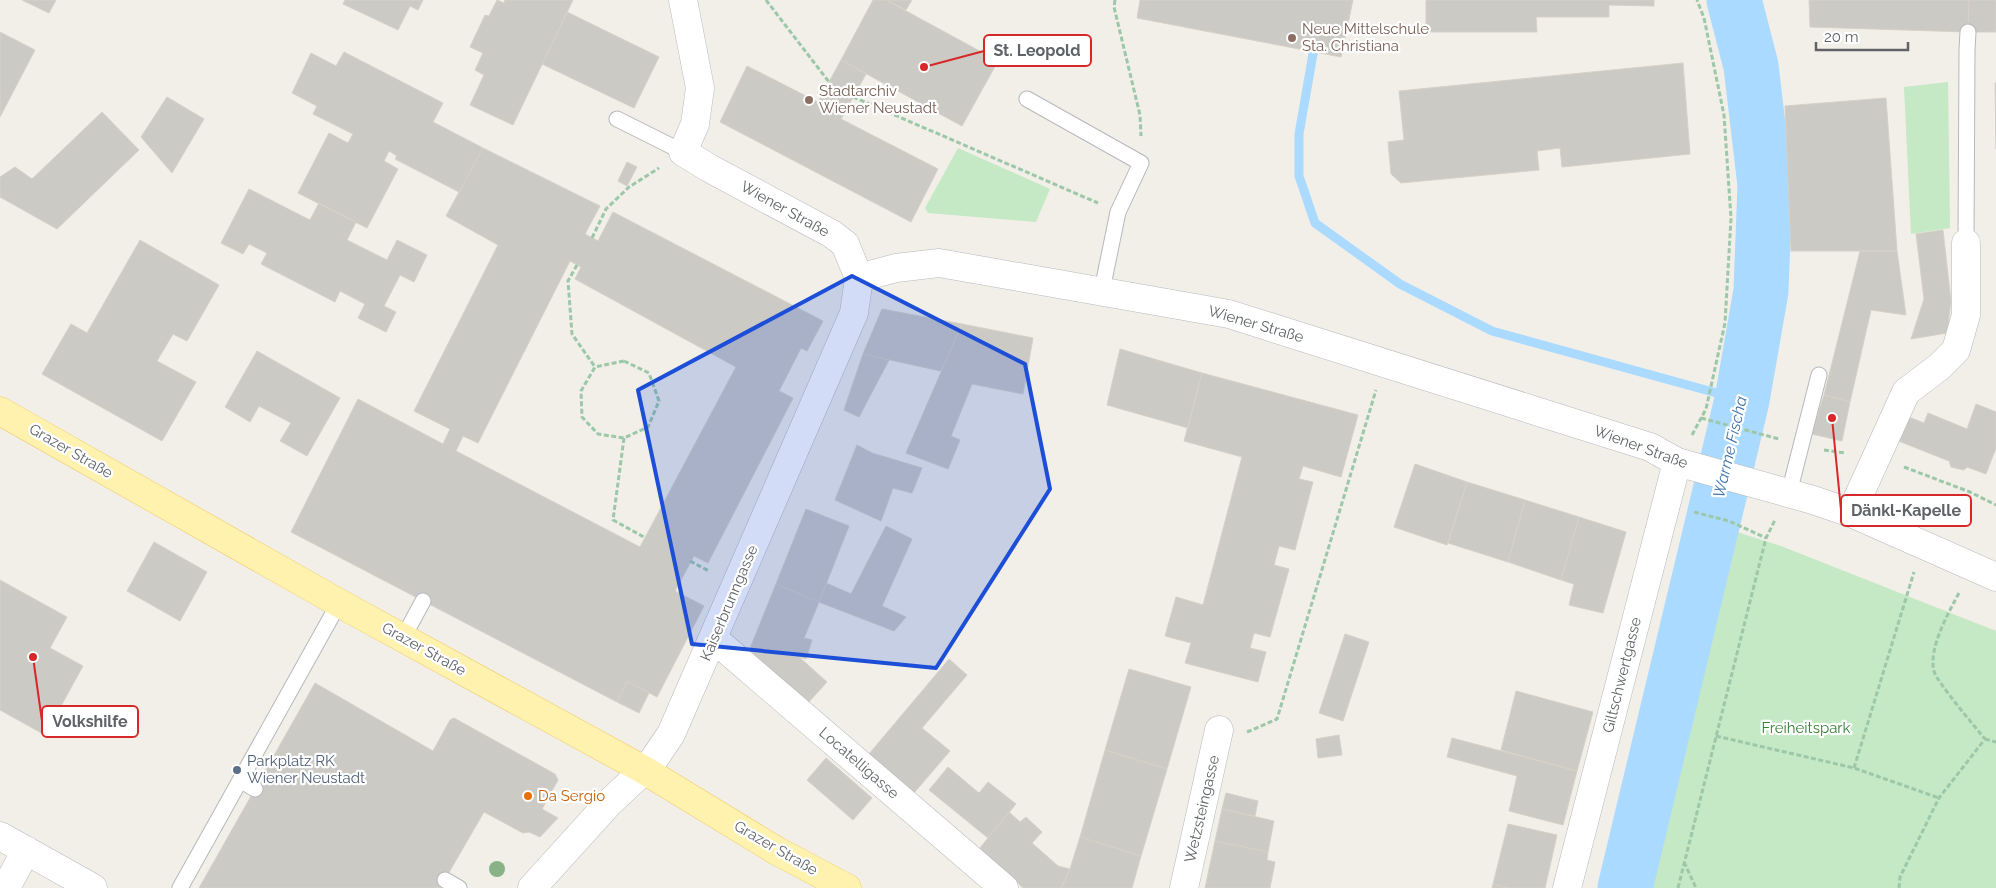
<svg xmlns="http://www.w3.org/2000/svg" width="1996" height="888" viewBox="0 0 1996 888" font-family="Raleway,sans-serif">
  <style>
    .green { fill: #c5e8c5 }
    .lines { fill: none; stroke-linecap: round; stroke-linejoin: round }
    .stream { stroke: #aadaff; stroke-width: 9 }
    .river { stroke: #aadaff; stroke-width: 55 }
    .building { fill: #cccac5; stroke: #d6d1c6; fill-rule: evenodd }
    .lane-casing { stroke: #b5b8bc; stroke-width: 17 }
    .street-casing { stroke: #b5b8bc; stroke-width: 29 }
    .secondary-casing { stroke: #b6babf; stroke-width: 29 }
    .primary-casing { stroke: #f2c960; stroke-width: 29 }
    .path { stroke: #9cc7a9; stroke-width: 3; stroke-dasharray: 5 2.5; stroke-linecap: butt }
    .lane { stroke: #fff; stroke-width: 15 }
    .street { stroke: #fff; stroke-width: 28 }
    .secondary { stroke: #fff; stroke-width: 28 }
    .primary { stroke: #fff2af; stroke-width: 28 }
    .tree { fill: #89b387 }
    .marked { fill: #1d4ed8; fill-opacity: 0.2; stroke: #1d4ed8; stroke-width: 4; stroke-linejoin: round }
    .education-dot { fill: #8d6e63; stroke: #fff; stroke-width: 2 }
    .service-dot { fill: #5c6f8a; stroke: #fff; stroke-width: 2 }
    .food-dot { fill: #e8710a; stroke: #fff; stroke-width: 2 }
    .labels { text-anchor: middle; dominant-baseline: central; stroke-width: 4.5; stroke-linejoin: round; paint-order: stroke }
    .education-label { font-size: 15px; fill: #785e54; stroke: #fff; text-anchor: start }
    .street-label { font-size: 15px; fill: #5f6368; stroke: #fff }
    .park-label { font-size: 15px; fill: #348238; stroke: #fff }
    .service-label { font-size: 15px; fill: #4e5e75; stroke: #fff; text-anchor: start }
    .food-label { font-size: 15px; fill: #c56008; stroke: #fff; text-anchor: start }
    .water-label { font-size: 16px; font-style: italic; fill: #4174aa; stroke: #fff }
    .leader { fill: none; stroke: #d62828; stroke-width: 2 }
    .callout-dot { fill: #d62828; stroke: #fff; stroke-width: 2 }
    .callout { fill: #fff; stroke: #d62828; stroke-width: 2 }
    .callout-label { font-size: 16px; text-anchor: middle; font-weight: bold; fill: #5f6368 }
  </style>
  <rect width="100%" height="100%" fill="#f1efe8"/>
  <path class="green" d="M1948,82L1950,228L1911,234L1904,87Z
    M958,148L1050,189L1036,222L928,213L925,208Z
    M1693,518L1781,546L1996,631V888H1601Z"/>
  <g class="lines">
    <path class="stream" d="M1313,54L1299,134V176L1315,223L1400,284L1492,331L1742,400"/>
    <path class="river" d="M1625,888L1742,400L1761,291L1765,185L1751,66L1734,0"/>
  </g>
  <path class="building" d="M22,0H56L49,13Z
    M345,0H423L418,10L410,6L398,30L343,4Z
    M497,0L504,3L505,0H573L513,125L470,105L484,75L475,70L483,53L470,47L485,15L489,16Z
    M873,0H886L998,61L962,126L841,60Z
    M886,0H912L906,10Z
    M1140,0H1353L1341,57L1137,18Z
    M1426,0H1654V6L1609,5V17H1536L1537,32H1426Z
    M1809,0H1969L1968,32L1810,27Z
    M1969,0H1996V32H1968Z
    M567,12L659,57L634,108L542,64Z
    M0,32L35,50L0,117Z
    M344,52L443,103L433,122L483,148L459,192L395,159L397,156L389,151L384,161L398,169L367,228L298,193L329,133L348,143L353,134L313,114L317,106L292,93L311,53L336,66Z
    M841,60L866,74L841,119L938,169L911,222L720,122L747,66L818,102Z
    M1683,63L1690,154L1562,167L1560,148L1537,151L1539,170L1401,183L1391,174L1388,142L1404,140L1399,91Z
    M1995,83H1996V149Z
    M167,97L204,119L172,173L141,137Z
    M1886,98L1897,251H1791L1785,106Z
    M102,112L139,150L57,229L0,197V177L15,167L32,179Z
    M483,148L600,206L585,234L598,241L613,212L823,321L807,351L801,348L779,391L793,398L708,563L694,556L675,591L704,606L657,697L627,681L617,702L291,532L358,399L443,444L450,429L414,411L498,245L446,216ZM570,261L581,267L575,279L736,367L640,547L456,451L463,436L478,443Z
    M627,162L637,167L627,186L618,181Z
    M249,189L310,220L319,203L356,222L347,240L387,260L397,240L427,255L414,282L400,275L384,306L396,312L386,332L358,318L365,304L340,291L335,302L261,264L267,253L249,244L243,254L221,243Z
    M1943,230L1951,301L1947,333L1911,339L1924,299L1916,234Z
    M140,240L219,285L187,341L173,334L157,361L196,382L162,441L42,374L71,324L87,333Z
    M1860,251H1897L1906,315L1871,310L1850,402L1824,395Z
    M882,309L962,324L941,371L863,354Z
    M962,324L1033,338L1023,394L972,384L951,436L960,440L948,469L906,453Z
    M1120,349L1202,373L1188,428L1107,405Z
    M257,351L340,398L307,456L280,441L291,423L259,406L250,422L225,407Z
    M863,354L889,360L859,417L844,410Z
    M1202,373L1358,415L1341,477L1303,466L1299,479L1313,482L1295,550L1279,546L1274,565L1289,569L1270,637L1254,633L1250,648L1266,652L1258,682L1185,663L1191,643L1165,636L1176,597L1203,605L1242,457L1184,441Z
    M1824,395L1850,402L1842,441L1812,434Z
    M1976,404L1996,412V448L1986,474L1967,467L1964,470L1951,467L1949,461L1896,440L1906,416L1924,423L1928,413L1967,429Z
    M857,445L872,453L922,468L912,493L893,488L881,521L835,500Z
    M1415,464L1467,482L1447,545L1394,527Z
    M1467,482L1525,500L1508,562L1448,543Z
    M1525,500L1579,517L1561,580L1508,562Z
    M806,509L849,526L819,602L776,584Z
    M1579,517L1626,532L1603,613L1569,605L1574,584L1561,580Z
    M886,526L912,539L882,606L906,617L894,631L819,602L826,583L851,594Z
    M154,542L207,572L180,621L127,591Z
    M0,580L67,617L50,648L83,666L45,735L0,710Z
    M776,584L819,602L804,638L812,640L806,659L799,657L827,682L807,704L749,651Z
    M1345,634L1369,642L1343,721L1319,713Z
    M949,659L967,675L922,728L950,751L914,793L869,754Z
    M1129,669L1191,687L1167,769L1105,750Z
    M627,681L649,693L639,713L617,702Z
    M315,683L433,751L450,720L454,718L555,774L558,780L542,809L558,818L540,837L529,832L523,833L484,812L440,888H199Z
    M1516,691L1593,712L1577,771L1501,750Z
    M1339,735L1342,755L1318,758L1316,739Z
    M1452,738L1577,771L1563,825L1509,811L1517,776L1447,757Z
    M1105,750L1167,769L1141,856L1080,837Z
    M826,758L872,798L853,820L807,780Z
    M948,767L979,793L988,782L1016,804L988,838L929,790Z
    M1226,793L1258,801L1255,816L1222,809Z
    M1222,809L1274,821L1268,852L1215,841Z
    M1009,812L1020,822L1026,817L1042,832L1032,843L1058,866L1070,869L1061,888H1023L980,848Z
    M1508,824L1557,835L1545,888H1508L1493,884Z
    M1080,837L1141,856L1132,888H1061L1070,869Z
    M1215,841L1268,852L1267,860L1275,862L1270,888H1205Z
    M1493,884L1508,888H1492Z"/>
  <g class="lines">
    <g class="lane-casing">
      <path id="lane" d="M1027,99L1141,163L1118,212L1102,290
        M617,119L683,152
        M1966,243L1967,50L1968,32
        M1789,493L1819,375
        M403,638L423,601
        M240,780L255,789
        M445,880L459,888
        M180,888L339,603"/>
    </g>
    <g class="street-casing">
      <path id="street" d="M859,278L896,268L939,263L1229,314L1650,447L1677,462L1813,500L1851,513L1996,577
        M1851,513L1906,392L1939,367L1956,350L1966,315V243
        M714,639L1004,888
        M0,836L93,888
        M6,888L26,850
        M532,888L608,804L644,770
        M1184,888L1219,730
        M1567,888L1677,462"/>
    </g>
    <g class="secondary-casing">
      <path id="secondary" d="M644,770L652,762L671,734L854,313L859,278L845,244L832,234L709,168L683,152L695,124L700,88L683,0"/>
    </g>
    <g class="primary-casing">
      <path id="primary" d="M0,411L339,603L644,770L777,851L847,888"/>
    </g>
    <path class="path" d="M766,0L829,82
      M1115,0L1114,7L1140,115L1141,136
      M853,97L1098,203
      M592,238L606,209L629,187L659,168
      M577,265L568,281L572,334L595,367
      M624,361L649,373L659,401L648,427L624,438L598,434L582,417L581,391L595,367Z
      M1701,418L1779,439
      M1692,435L1706,409L1725,323L1731,218L1724,115L1704,18L1697,0
      M624,438L613,520L644,537
      M1824,450L1845,453
      M1904,467L1970,492L1996,505
      M1694,512L1729,521L1766,538
      M690,561L709,571
      M1247,732L1277,719L1376,390
      M1716,736L1854,768L1939,798
      M1985,739L1996,742
      M1854,768L1914,572
      M1684,862L1696,888
      M1678,888L1766,538L1775,520
      M1899,888L1900,877L1939,798L1985,739C1976,728 1936,681 1934,671C1928,648 1949,612 1960,591"/>
    <use href="#lane" class="lane"/>
    <use href="#street" class="street"/>
    <use href="#secondary" class="secondary"/>
    <use href="#primary" class="primary"/>
  </g>
  <circle class="tree" cx="497" cy="869" r="8"/>
  <path class="marked" d="M852,276L1025,364L1050,489L936,668L692,644L638,390Z"/>
  <g class="education-dot">
    <circle cx="1292" cy="38" r="5"/>
    <circle cx="809" cy="100" r="5"/>
  </g>
  <circle class="service-dot" cx="237" cy="770" r="5"/>
  <circle class="food-dot" cx="528" cy="796" r="5"/>
  <g class="labels">
    <g class="education-label">
      <text x="1302" y="29">Neue Mittelschule<tspan x="1302" dy="17">Sta. Christiana</tspan></text>
      <text x="819" y="91">Stadtarchiv<tspan x="819" dy="17">Wiener Neustadt</tspan></text>
    </g>
    <g class="street-label">
      <text transform="translate(785 209) rotate(29)">Wiener Straße</text>
      <text transform="translate(1256 324) rotate(16)">Wiener Straße</text>
      <text transform="translate(1641 447) rotate(20)">Wiener Straße</text>
      <text transform="translate(71 451) rotate(30)">Grazer Straße</text>
      <text transform="translate(729 603) rotate(-67)">Kaiserbrunngasse</text>
      <text transform="translate(424 649) rotate(29)">Grazer Straße</text>
      <text transform="translate(1622 675) rotate(-76)">Giltschwertgasse</text>
      <text transform="translate(859 763) rotate(41)">Locatelligasse</text>
      <text transform="translate(1202 809) rotate(-77)">Wetzsteingasse</text>
      <text transform="translate(776 848) rotate(30)">Grazer Straße</text>
    </g>
    <g class="park-label">
      <text x="1806" y="728">Freiheitspark</text>
    </g>
    <g class="service-label">
      <text x="247" y="761">Parkplatz RK<tspan x="247" dy="17">Wiener Neustadt</tspan></text>
    </g>
    <g class="food-label">
      <text x="538" y="796">Da Sergio</text>
    </g>
    <g class="water-label">
      <text transform="translate(1730 447) rotate(-77)">Warme Fischa</text>
    </g>
  </g>
  <path class="leader" d="M924 67L984 51M1832 418L1841 510M33 657L42 721"/>
  <g class="callout-dot">
    <circle cx="924" cy="67" r="5"/>
    <circle cx="1832" cy="418" r="5"/>
    <circle cx="33" cy="657" r="5"/>
  </g>
  <g class="callout">
    <rect x="984" y="35" width="107" height="31" rx="5"/>
    <rect x="1841" y="495" width="130" height="31" rx="5"/>
    <rect x="42" y="706" width="96" height="31" rx="5"/>
  </g>
  <g class="callout-label">
    <text x="1037" y="56">St. Leopold</text>
    <text x="1906" y="516">Dänkl-Kapelle</text>
    <text x="90" y="727">Volkshilfe</text>
  </g>
  <path d="M1816 42v8h92v-8" fill="none" stroke="#5f6368" stroke-width="2.5"/>
  <text x="1824" y="42" font-size="15" fill="#5f6368" stroke="#ffffff" stroke-width="4" paint-order="stroke">20 m</text>
</svg>
